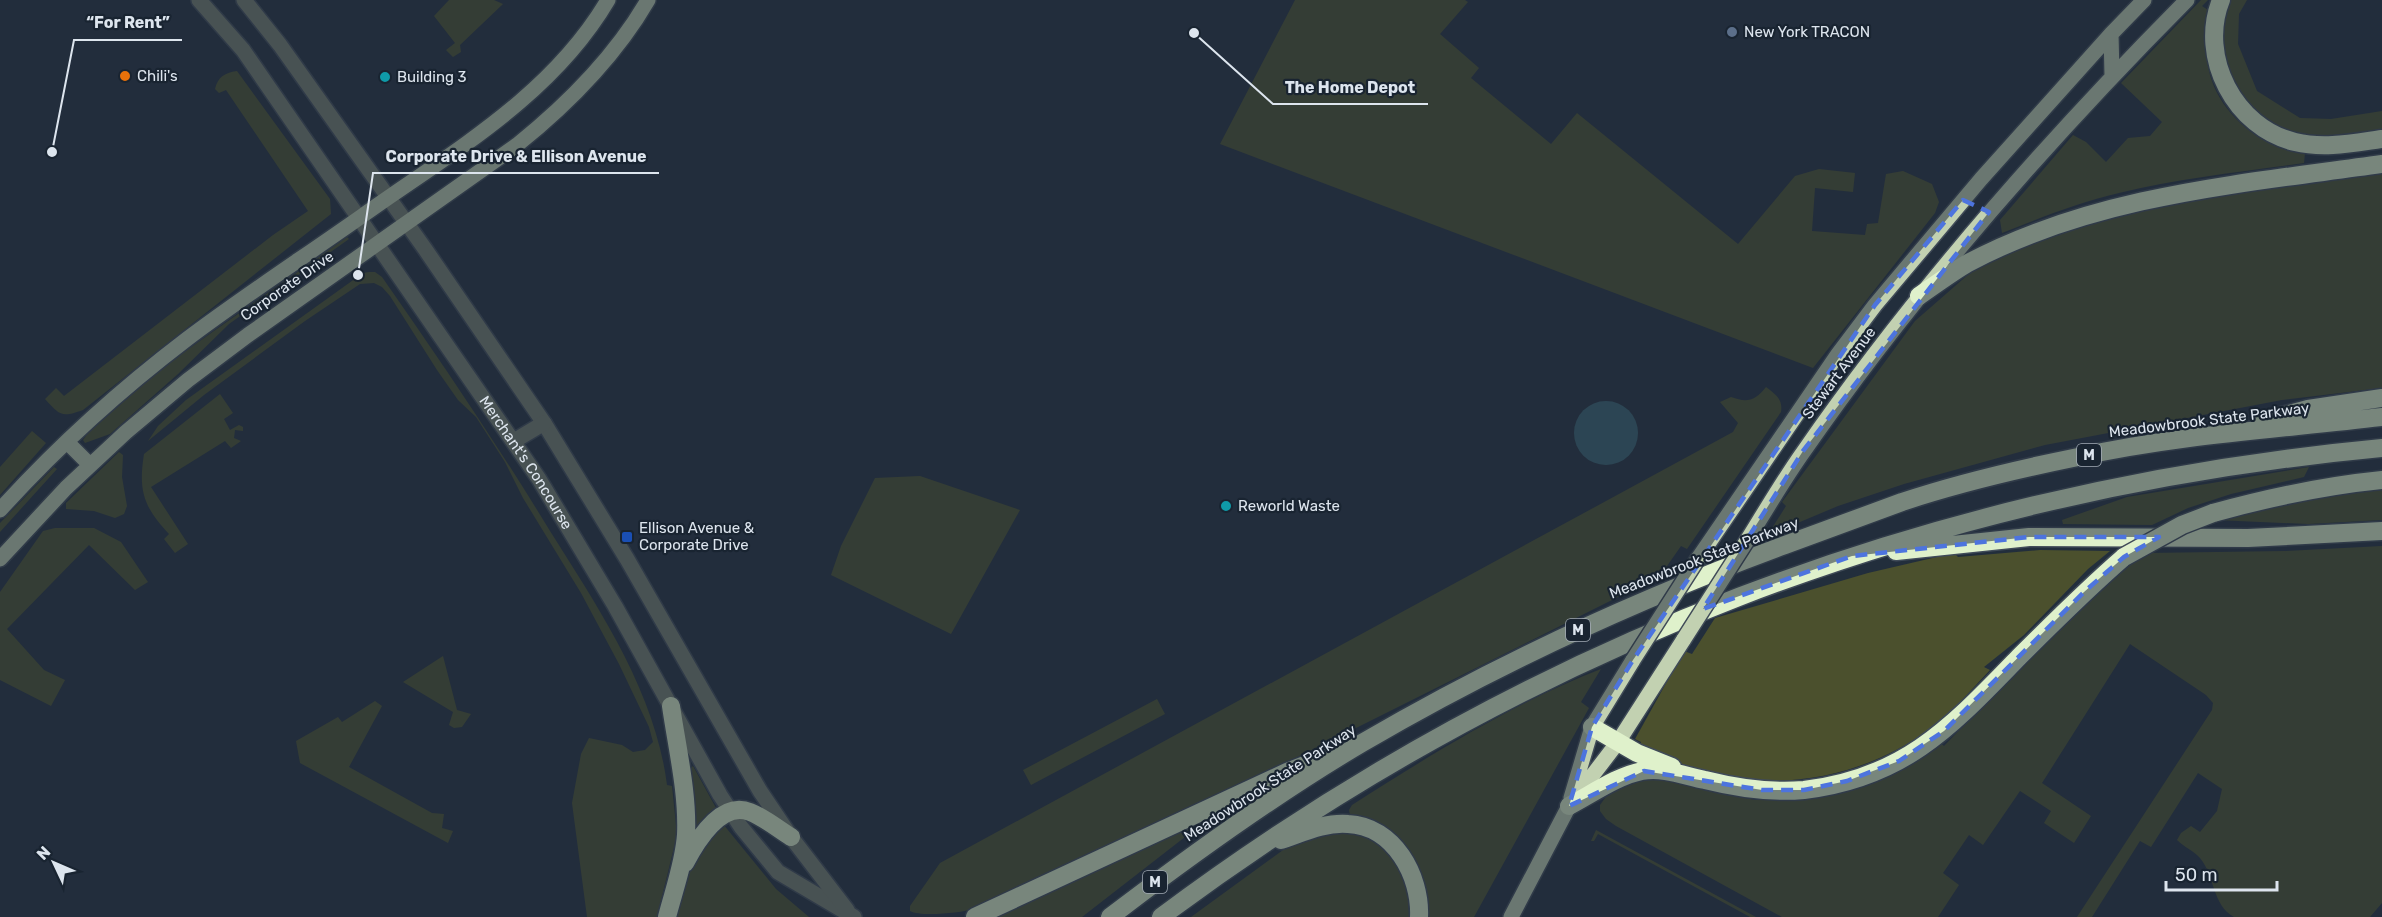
<svg xmlns="http://www.w3.org/2000/svg" width="2382" height="917" viewBox="0 0 2382 917" font-family="Rubik,sans-serif">
  <style>
    .green { fill: #4b502d }
    .water { fill: #386372 }
    .lines { fill: none; stroke-linecap: round; stroke-linejoin: round }
    .minor-casing { stroke: #404b58; stroke-width: 18 }
    .major-casing { stroke: #404b58; stroke-width: 18 }
    .highway-casing { stroke: #404b58; stroke-width: 21 }
    .minor { stroke: #777e6f; stroke-width: 15 }
    .major { stroke: #c2d1b1; stroke-width: 15 }
    .highway { stroke: #dff1cb; stroke-width: 18 }
    .major-bridge-casing { stroke: #404b58; stroke-width: 18; stroke-linecap: butt }
    .highway-bridge-casing { stroke: #404b58; stroke-width: 21; stroke-linecap: butt }
    .major-bridge { stroke: #c2d1b1; stroke-width: 15 }
    .highway-bridge { stroke: #dff1cb; stroke-width: 18 }
    .marked { fill: none; stroke: #4d74de; stroke-width: 4.5; stroke-dasharray: 12 8; stroke-linejoin: round }
    .service-dot { fill: #5c6f8a; stroke: #192431; stroke-width: 2 }
    .food-dot { fill: #e8710a; stroke: #192431; stroke-width: 2 }
    .culture-dot { fill: #0f9aa8; stroke: #192431; stroke-width: 2 }
    .transit-dot { fill: #1a4fb4; stroke: #192431; stroke-width: 2 }
    .labels { text-anchor: middle; dominant-baseline: central; stroke-width: 4.5; stroke-linejoin: round; paint-order: stroke }
    .shield { fill: #192431; stroke: #a2abb5; stroke-width: 1.5 }
    .shield-label { font-size: 14px; font-weight: bold; fill: #dde5ee }
    .poi-label { font-size: 15px; fill: #dde5ee; stroke: #192431; text-anchor: start }
    .street-label { font-size: 15px; fill: #dde5ee; stroke: #192431 }
    .leader { fill: none; stroke: #dde5ee; stroke-width: 2 }
    .callout-dot { fill: #dde5ee; stroke: #192431; stroke-width: 2 }
    .callout-label { font-size: 16px; text-anchor: middle; font-weight: bold; fill: #dde5ee; stroke: #192431; stroke-width: 4.5; stroke-linejoin: round; paint-order: stroke }
  </style>
  <rect width="100%" height="100%" fill="#222e3c"/>
  <path class="green" d="M449,0H494L503,4L460,45L461,52L453,57L446,50L455,43L434,16Z
    M1295,0H1465L1468,2L1440,34L1479,68L1471,78L1551,144L1577,113L1738,244L1795,176L1819,169L1855,173L1853,192L1815,188L1812,231L1865,235L1867,224L1878,223L1886,174L1903,171L1932,184L1939,202L1935,213L1813,368L1220,144Z
    M2201,0H2208L2202,6L2208,10C2206,31 2204,54 2210,75C2219,108 2247,134 2278,147C2286,151 2296,151 2305,153L2304,163C2243,172 2179,178 2119,193C2079,202 2040,218 2002,233L2000,220L2073,135L2086,142L2106,162L2128,138L2150,136L2162,122L2121,83Z
    M2228,0H2247L2239,14L2238,44L2257,91L2300,118L2331,119L2382,111V130C2354,134 2327,141 2299,135C2265,128 2232,94 2225,60C2221,39 2223,20 2228,0Z
    M237,71L330,199L331,214L83,410C61,418 60,415 45,399L56,388L64,396L273,235L308,211L226,90L219,93L215,89C218,77 224,73 237,71Z
    M2382,171V388L2282,400L2045,445L1904,484L1838,506L1767,536L1786,506L1782,502L1915,321L1970,273L2051,233L2186,199Z
    M347,237L349,239L229,324L178,374L110,434L85,443L83,440L88,433L163,367Z
    M369,272H375L382,277C440,360 497,444 550,531C599,609 655,691 667,785L672,786L677,835L657,917H587L572,803L581,754L589,738L622,745L633,752L645,750L653,742L649,727L619,664L581,593L523,498L505,462L476,417L458,400L437,370L390,296L382,287L374,283L360,284L305,321L204,395L148,441L158,426L186,400L363,273Z
    M1766,387C1776,395 1783,399 1781,412L1687,549L1681,546L1660,576L1312,750L974,909C960,913 921,917 910,911V906L940,863L1733,432L1738,423L1720,402L1731,397C1747,403 1755,401 1766,387Z
    M220,394L233,413L224,419L230,430L239,425L243,427V431L235,430L234,438L241,441L231,448L225,441L151,487L188,544L175,553L164,539L169,534C144,507 138,492 144,454Z
    M32,431L46,443L0,495V467Z
    M119,452L123,455L122,477L127,506L124,514L115,518L94,511L66,509V503Z
    M54,467L57,469L0,532V523Z
    M2309,467L2304,477L2231,494L2188,508L2152,525L2063,524L2062,520L2127,497Z
    M920,476L1020,510L951,634L831,575L841,546L875,478Z
    M2382,488V520L2308,524L2216,520L2289,503Z
    M55,528H94L121,542L148,582L135,590L89,545L7,629L44,670L65,680L51,706L0,680V592L43,531Z
    M2382,546V903L2370,917H2234C2212,905 2215,876 2200,858C2194,851 2184,847 2177,840L2181,833L2191,826L2200,832L2217,811L2222,789L2198,773L2151,847L2140,841L2092,917H2077L2212,710L2213,703L2206,695L2130,644L2042,783L2091,816L2074,843L2044,823L2051,811L2020,791L1983,845L1969,835L1943,873L1959,885L1938,917H1782L1616,826L1606,819L1600,811V805L1610,791L1625,780L1664,776L1712,792L1756,800L1803,797L1939,742L1944,746L2067,619L2121,571L2148,553L2286,551Z
    M2040,550L2110,551L2088,569L2024,635L1984,667L1990,670C1970,691 1951,714 1927,731C1871,771 1800,789 1731,777C1699,771 1669,760 1639,749L1641,742L1635,739L1684,651L1692,654L1715,618L1868,573L1954,553L1958,557Z
    M443,656L457,710L471,714L462,727L454,728L449,725L453,712L403,682Z
    M1601,669L1581,702L1589,708L1474,917H1424L1418,875L1350,815L1349,810L1352,805C1429,756 1515,702 1601,669Z
    M1157,699L1165,714L1031,785L1023,770Z
    M375,701L382,706L349,767L432,813L444,814L442,828L453,831L448,843L300,763L296,741L338,717L342,722Z
    M693,766L716,808V811L697,829L695,828L690,769Z
    M723,824L776,889L809,917H671L685,869Z
    M1190,824L1194,830L1082,917H988Z
    M1332,829L1356,831L1374,840L1393,858L1408,890L1409,917H1191L1290,845Z
    M1596,830L1756,917H1750L1598,834L1594,841H1591Z"/>
  <path class="water" d="M1574 433a32 32 0 1 1 64 0a32 32 0 1 1-64 0Z"/>
  <g class="lines">
    <g class="minor-casing">
      <g id="minor">
        <path id="s1" d="M199,0L243,50L539,479L615,606L720,795L741,827L778,872L854,917"/>
        <path d="M244,0L280,45L425,249L544,423L627,559L760,791L791,837L847,910"/>
        <path d="M514,441L544,423"/>
      </g>
    </g>
    <g class="major-casing">
      <path id="major" d="M2111,34L2112,75
        M67,442L90,465
        M0,510C57,447 120,390 187,339C244,296 304,257 362,216C450,153 551,97 608,0
        M1748,539C1766,510 1784,479 1804,451C1917,288 2048,140 2187,0
        M0,559L66,488L126,432L188,380L248,335L517,145C568,104 615,57 648,0
        M1697,560L1838,354L1875,305L1981,179L2111,34L2144,0
        M1571,798L1592,727L1633,660
        M1511,917L1569,806L1618,742L1684,639"/>
    </g>
    <g class="highway-casing">
      <path id="highway" d="M2221,0C2198,57 2235,128 2295,142C2324,149 2353,143 2382,139
        M1919,296C1935,285 1951,273 1968,263C2096,195 2241,184 2382,164
        M2263,421L2308,409L2382,398
        M2213,513C2271,497 2322,486 2382,480
        M1896,551L2029,537L2248,538L2382,531
        M1592,727L1637,753L1672,767
        M1569,806C1592,794 1617,776 1642,771C1663,767 1685,776 1705,780C1737,788 1770,793 1804,790C1905,778 1952,726 2019,657C2053,623 2087,589 2124,557
        M1281,840C1302,833 1325,822 1348,824C1394,826 1421,876 1419,917
        M685,863C696,842 721,800 750,812C765,818 778,829 791,837
        M667,917C674,890 684,863 686,835C688,793 677,748 671,706
        M975,917L1287,772L1323,758
        M1110,917C1191,855 1274,795 1362,743C1497,664 1638,599 1785,545C1824,531 1863,516 1902,502C1959,483 2019,469 2078,457C2177,435 2281,429 2382,417
        M1161,917C1522,647 1933,490 2382,448"/>
    </g>
    <use href="#minor" class="minor"/>
    <use href="#major" class="major"/>
    <use href="#highway" class="highway"/>
    <g class="major-bridge-casing">
      <path id="major-bridge" d="M1684,639L1748,539
        M1633,660L1697,560"/>
    </g>
    <g class="highway-bridge-casing">
      <path id="highway-bridge" d="M2124,557L2182,525L2213,513"/>
    </g>
    <use href="#major-bridge" class="major-bridge"/>
    <use href="#highway-bridge" class="highway-bridge"/>
  </g>
  <path d="M0 0H2382V917H0ZM1963,200L1989,212L1803,451L1703,609L1852,556L2029,537H2159L2124,557L2084,592L1944,731L1899,761L1847,781L1804,790H1762L1644,771L1569,806L1592,727L1633,660L1875,305Z" fill="#222e3c" fill-opacity=".55" fill-rule="evenodd"/>
  <path class="marked" d="M1963,200L1989,212L1803,451L1703,609L1852,556L2029,537H2159L2124,557L2084,592L1944,731L1899,761L1847,781L1804,790H1762L1644,771L1569,806L1592,727L1633,660L1875,305Z"/>
  <circle class="service-dot" cx="1732" cy="32" r="6"/>
  <circle class="food-dot" cx="125" cy="76" r="6"/>
  <g class="culture-dot">
    <circle cx="385" cy="77" r="6"/>
    <circle cx="1226" cy="506" r="6"/>
  </g>
  <rect class="transit-dot" x="621" y="531" width="12" height="12" rx="3"/>
  <g class="labels">
    <g class="shield">
      <rect x="2077" y="444" width="24" height="22" rx="4.5"/>
      <rect x="1566" y="619" width="24" height="22" rx="4.5"/>
      <rect x="1143" y="871" width="24" height="22" rx="4.5"/>
    </g>
    <g class="shield-label">
      <text x="2089" y="455">M</text>
      <text x="1578" y="630">M</text>
      <text x="1155" y="882">M</text>
    </g>
    <g class="poi-label">
      <text x="1744" y="32">New York TRACON</text>
      <text x="137" y="76">Chili's</text>
      <text x="397" y="77">Building 3</text>
      <text x="1238" y="506">Reworld Waste</text>
      <text x="639" y="528">Ellison Avenue &amp;<tspan x="639" dy="17">Corporate Drive</tspan></text>
    </g>
    <g class="street-label">
      <text transform="translate(287 286) rotate(-35)">Corporate Drive</text>
      <text transform="translate(1839 373) rotate(-53)">Stewart Avenue</text>
      <text transform="translate(2209 420) rotate(-7)">Meadowbrook State Parkway</text>
      <text stroke="none"><textPath href="#s1" startOffset="567">Merchant's Concourse</textPath></text>
      <text transform="translate(1704 558) rotate(-21)">Meadowbrook State Parkway</text>
      <text transform="translate(1270 783) rotate(-33)">Meadowbrook State Parkway</text>
    </g>
  </g>
  <path class="leader" d="M52 152L74 40H182M1194 33L1273 104H1428M358 275L373 173H659"/>
  <g class="callout-dot">
    <circle cx="52" cy="152" r="6"/>
    <circle cx="1194" cy="33" r="6"/>
    <circle cx="358" cy="275" r="6"/>
  </g>
  <g class="callout-label">
    <text x="128" y="28">“For Rent”</text>
    <text x="1350" y="93">The Home Depot</text>
    <text x="516" y="162">Corporate Drive &amp; Ellison Avenue</text>
  </g>
  <g transform="translate(54 863) rotate(314)" stroke="#192431" stroke-width="4.5" paint-order="stroke">
  <path d="M0-4.5L10 22L0 15L-10 22Z" fill="#dde5ee"/>
  <text y="-9" font-size="16" font-weight="bold" text-anchor="middle" fill="#dde5ee">N</text>
  </g>
  <path d="M2166 881v9h111v-9" fill="none" stroke="#dde5ee" stroke-width="3"/>
  <text x="2175" y="881" font-size="18" fill="#dde5ee" stroke="#192431" stroke-width="4.5" paint-order="stroke">50 m</text>
</svg>
